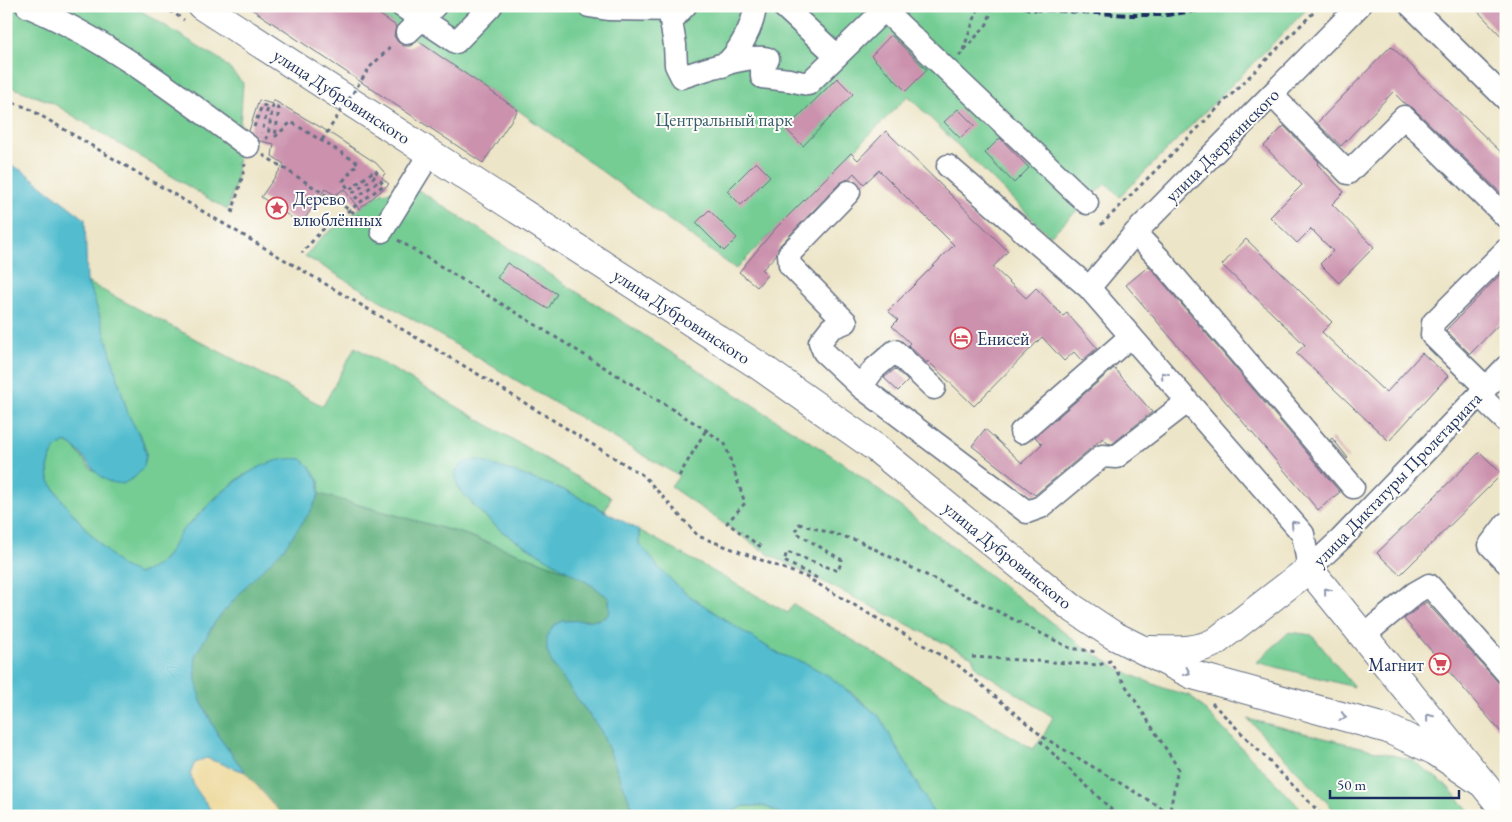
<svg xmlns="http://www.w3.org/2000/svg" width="1512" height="822" viewBox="0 0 1512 822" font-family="'EB Garamond',serif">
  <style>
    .green { fill: #74cd94; stroke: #487e79 }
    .forest { fill: #5fb07e; stroke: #3d706e }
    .sand { fill: #eeda9e; stroke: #84847e }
    .water { fill: #53bdcf; stroke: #377696 }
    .building { fill: #cb91ad }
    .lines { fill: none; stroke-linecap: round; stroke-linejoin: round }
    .minor-casing { stroke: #646f83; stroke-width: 25 }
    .major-casing { stroke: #646f83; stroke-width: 30 }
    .path { stroke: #646f83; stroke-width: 3; stroke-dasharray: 4 4; stroke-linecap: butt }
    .minor { stroke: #fff; stroke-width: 22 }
    .major { stroke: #fff; stroke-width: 28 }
    .rail { stroke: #1b2f5e; stroke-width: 4; stroke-dasharray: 8 4; stroke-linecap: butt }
    .path-bridge { stroke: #646f83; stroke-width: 3; stroke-dasharray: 4 4; stroke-linecap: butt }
    .oneway { stroke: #8d97ae }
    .labels { text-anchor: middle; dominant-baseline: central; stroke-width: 4; stroke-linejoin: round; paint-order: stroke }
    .street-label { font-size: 18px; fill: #1b2f5e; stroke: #fdfcf7 }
    .park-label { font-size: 18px; fill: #365e6e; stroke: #fdfcf7 }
    .poi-label { font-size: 18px; fill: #1b2f5e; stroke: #fdfcf7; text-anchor: start }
  </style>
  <rect width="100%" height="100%" fill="#fdfcf7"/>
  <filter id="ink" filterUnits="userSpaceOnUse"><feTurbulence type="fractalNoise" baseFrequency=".02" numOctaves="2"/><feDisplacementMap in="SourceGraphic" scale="10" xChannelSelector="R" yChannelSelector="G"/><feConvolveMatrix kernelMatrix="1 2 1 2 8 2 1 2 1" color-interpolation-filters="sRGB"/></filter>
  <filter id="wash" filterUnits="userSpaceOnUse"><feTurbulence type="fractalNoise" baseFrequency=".0096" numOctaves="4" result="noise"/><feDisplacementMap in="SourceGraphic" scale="20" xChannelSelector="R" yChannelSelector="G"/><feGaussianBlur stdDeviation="1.12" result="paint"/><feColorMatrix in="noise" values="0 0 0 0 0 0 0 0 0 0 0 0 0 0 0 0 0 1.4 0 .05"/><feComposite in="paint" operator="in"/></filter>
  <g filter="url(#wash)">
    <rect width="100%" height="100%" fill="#ede5c7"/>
    <path class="green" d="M6,6H133L221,60L243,83L236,182L227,210L51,102L6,85Z
      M367,6H1310L1120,197L1106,183L1050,236L908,96L736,269L518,110Z
      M415,188L843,463L1082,646L1124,672L1166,689L1191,696L1308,816H935L879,716L852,693L807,664L777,653L736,627L684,592L657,567L648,553L639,544V530L788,613L793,604L1033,749L1043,737L1053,717L977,668L972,657L768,554L764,549L762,550L671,487L679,476L305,256L322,237L381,193Z
      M87,282L323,406L355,347L611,497L605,511L567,491L511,471L477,460L458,488L481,513L504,533L570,572L464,534L319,494V481L275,461L242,476L215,498L181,532L170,552L157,566L138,574L121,567L86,529L65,504L49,481L48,469L51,456L57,447L65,442L73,446L91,469L135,477C141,470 147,463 146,453C146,439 131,425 127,411C113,369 105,324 87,282Z
      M1289,632L1312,635L1354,687L1257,662Z
      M1248,719L1412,760L1446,785L1474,816H1340Z
      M744,806H764L786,816H723Z"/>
    <path class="forest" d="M319,494L464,534L570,572L593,586L609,598L610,611L606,617L597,620L562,621L553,665L601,731L636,816H283L245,772L219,737L201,701L196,680L195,656L215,622L312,509Z"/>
    <path class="sand" d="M206,758L245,772L283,816H215L194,786L190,773L195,762Z"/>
    <path class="water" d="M6,163L23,171L85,219L87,282L94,298L109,347L128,414L143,442L146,453L144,467L135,477L123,484C119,483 112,483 108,481C90,472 81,447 65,442L57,447L51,456L48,469L49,481L65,504L86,529L121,566L138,574C153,568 163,564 171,549C174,544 177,537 181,532C184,527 191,524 195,519C222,491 260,454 302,459L310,467L319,481V494L312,509L284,548L247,585L215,622L195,656L196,680L201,701L219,737L245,772L206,758L195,763L190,773L194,786L215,816H6V614L11,609L6,601Z
      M477,460L511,471L567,491L639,530V544L648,553L658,567L684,592L736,627L777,653L807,664L829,676L879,716L935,816H786L764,806H744L723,816H636L601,731L553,665L547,651V637L553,626L562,621L597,620L606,617L610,611L609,598L593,586L504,533L481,513L458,488L455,473C460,463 466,461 477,460Z"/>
    <g id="blocks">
      <path class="building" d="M247,6H367L396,26L394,36L398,42L404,46H410L418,41L518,110L483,163Z
        M1473,6H1506V41Z
        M891,35L927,70L906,91L871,56Z
        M1391,46L1506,157V198L1413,108L1405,104L1393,92L1341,146L1317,123Z
        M837,78L853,94L803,146L786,129Z
        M259,100L272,104L273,100L322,128L376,163L385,173L382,178L389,184L359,209L344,189L335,195L325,189L301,224L261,197L284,164L272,156L274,144L260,141L249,131Z
        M958,109L974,125L960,138L944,122Z
        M1284,126L1319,162L1317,164L1344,192L1332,204L1374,247L1339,283L1320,264L1333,251L1311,229L1297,243L1270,217L1302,185L1264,146Z
        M886,131L1008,251L993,267L1026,298L1036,288L1063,316L1067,313L1097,348L1082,361L1074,352L1064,361L1042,337L974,406L928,361L927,363L908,345L910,343L892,326L898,320L888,311L954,245L879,170L864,184L854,173L848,179L840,183L780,245L776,255L762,270L767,275L757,287L739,272L775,229L851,153L858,160Z
        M1000,138L1029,168L1014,183L985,153Z
        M756,162L770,176L741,205L727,191Z
        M709,210L737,238L724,251L696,223Z
        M1246,239L1332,322L1322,332L1386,393L1422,353L1448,376L1389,441L1296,353L1305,345L1222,265Z
        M507,263L557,294L548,309L497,278Z
        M1149,266L1340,492L1318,510L1126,285Z
        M1506,269V317L1470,354L1446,330Z
        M1114,368L1152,412L1112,444L1107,443L1103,438L1035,495L972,446L985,429L1022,463L1042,444L1035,437Z
        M895,369L908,381L898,391L884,378Z
        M1332,438L1348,458L1347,459L1330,440Z
        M1480,452L1502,474L1400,575L1377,553Z
        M1426,602L1506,691V738L1404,619Z"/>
    </g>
  </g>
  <g filter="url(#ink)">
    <use href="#blocks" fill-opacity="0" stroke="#646f83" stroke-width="1"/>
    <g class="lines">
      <g class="minor-casing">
        <path id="minor" d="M27,6C105,38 180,96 248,146
          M402,6L456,42L491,6
          M589,6L608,9L681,10L685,6
          M783,6L837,56
          M880,6L1087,203
          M1411,6L1506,99
          M681,10L671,21L675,45L676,65L682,77C697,72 756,52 768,59L762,67V77L789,80L808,84L884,10
          M407,33L435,6
          M723,66C738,55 754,25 755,6
          M1272,95L1348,173L1404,117L1506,217
          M948,166L1089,288L1303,534L1309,569
          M849,192L789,254L790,265L846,322L831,328L820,342L824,352L861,387
          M382,231L430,153
          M1135,233L1159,258L1353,487
          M1089,288L1135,233L1359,6
          M934,388L895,351L874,369L861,387L1027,512L1041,507L1102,456L1116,457L1187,402
          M1486,388L1432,335L1433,323L1506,250
          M1479,395L1506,421
          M1021,432L1131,336
          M1506,524L1490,545L1506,562
          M1309,569L1341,539L1506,367
          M1363,636L1415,593L1429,585L1506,672"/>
      </g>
      <g class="major-casing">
        <path id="major" d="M202,6L758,365L876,448L1071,607L1113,635L1193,675L1388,729L1435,751L1482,783
          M1150,650C1173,650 1194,653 1215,642L1309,569L1506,812"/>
      </g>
      <path class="path" d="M163,6L184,20
        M963,50L979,6
        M959,56L987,24L993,6
        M370,67L393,45
        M6,100L28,108L476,373L644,476L698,536L806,577L959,666L1043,737L1175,816
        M254,127L262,105L268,107L262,133
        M265,137L267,138L268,135L273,105L279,109L275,137
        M275,137L291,122L358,163L343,181L349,190L375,170L378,174L353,193L356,198L380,180L384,185L321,231L302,253
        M263,155L367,221
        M232,213L242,178L245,164
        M1101,225L1320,6
        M398,240L706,430L725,444L745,503L727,523L764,549
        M679,476L706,430
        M817,578L784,561L787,552L838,571L842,560L795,532L799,524L859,541L1070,648L1097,652
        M972,657L1099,665L1110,661L1178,768L1169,816
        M1212,703L1323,816
        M1040,741L1118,816"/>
      <use href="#minor" class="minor"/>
      <use href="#major" class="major"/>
      <path class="rail" d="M1022,6L1031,9L1129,15H1167L1229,6"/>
      <path class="path-bridge" d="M322,140L370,67"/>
    </g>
    <defs><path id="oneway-chevron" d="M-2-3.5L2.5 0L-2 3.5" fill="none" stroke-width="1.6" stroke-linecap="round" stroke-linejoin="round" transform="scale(1.25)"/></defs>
    <g class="oneway">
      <use href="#oneway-chevron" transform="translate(1164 375) rotate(-131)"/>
      <use href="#oneway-chevron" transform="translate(1294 524) rotate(-131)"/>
      <use href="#oneway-chevron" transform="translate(1327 591) rotate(-129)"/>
      <use href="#oneway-chevron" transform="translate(1187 672) rotate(25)"/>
      <use href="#oneway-chevron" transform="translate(1343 717) rotate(16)"/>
      <use href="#oneway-chevron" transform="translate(1429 717) rotate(-129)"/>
    </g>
  </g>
  <defs>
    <g id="sight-ring" transform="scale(1.125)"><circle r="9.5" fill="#fdfcf7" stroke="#d1495b" stroke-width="1.5"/><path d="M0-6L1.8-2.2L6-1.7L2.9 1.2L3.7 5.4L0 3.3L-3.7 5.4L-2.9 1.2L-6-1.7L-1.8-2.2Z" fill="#d1495b"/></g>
    <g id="hotel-ring" transform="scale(1.125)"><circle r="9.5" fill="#fdfcf7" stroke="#d1495b" stroke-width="1.5"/><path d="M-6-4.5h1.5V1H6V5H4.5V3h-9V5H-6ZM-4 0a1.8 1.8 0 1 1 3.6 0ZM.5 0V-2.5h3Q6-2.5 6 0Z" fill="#d1495b"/></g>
    <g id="supermarket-ring" transform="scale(1.125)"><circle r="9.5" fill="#fdfcf7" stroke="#d1495b" stroke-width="1.5"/><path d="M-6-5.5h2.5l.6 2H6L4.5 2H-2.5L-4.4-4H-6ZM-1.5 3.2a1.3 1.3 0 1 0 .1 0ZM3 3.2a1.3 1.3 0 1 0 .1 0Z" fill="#d1495b"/></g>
  </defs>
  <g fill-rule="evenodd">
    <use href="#sight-ring" x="277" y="208"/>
    <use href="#hotel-ring" x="961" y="338"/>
    <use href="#supermarket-ring" x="1440" y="664"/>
  </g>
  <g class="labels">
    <g class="street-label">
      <text transform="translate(342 96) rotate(33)">улица Дубровинского</text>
      <text transform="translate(1222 145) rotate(-45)">улица Дзержинского</text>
      <text transform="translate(682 316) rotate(33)">улица Дубровинского</text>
      <text transform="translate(1397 479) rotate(-46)">улица Диктатуры Пролетариата</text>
      <text transform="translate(1008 555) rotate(39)">улица Дубровинского</text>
    </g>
    <g class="park-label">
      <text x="724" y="119">Центральный парк</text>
    </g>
    <g class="poi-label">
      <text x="293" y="198">Дерево<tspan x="293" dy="21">влюблённых</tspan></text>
      <text x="977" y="338">Енисей</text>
      <text x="1424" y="664" text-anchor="end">Магнит</text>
    </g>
  </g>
  <rect width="1512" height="822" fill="none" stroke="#fdfcf7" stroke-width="25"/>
  <path d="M1330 790v8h129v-8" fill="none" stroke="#1b2f5e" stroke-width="2.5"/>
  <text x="1337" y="790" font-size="15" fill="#1b2f5e" stroke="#fdfcf7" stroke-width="4" paint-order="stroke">50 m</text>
</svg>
